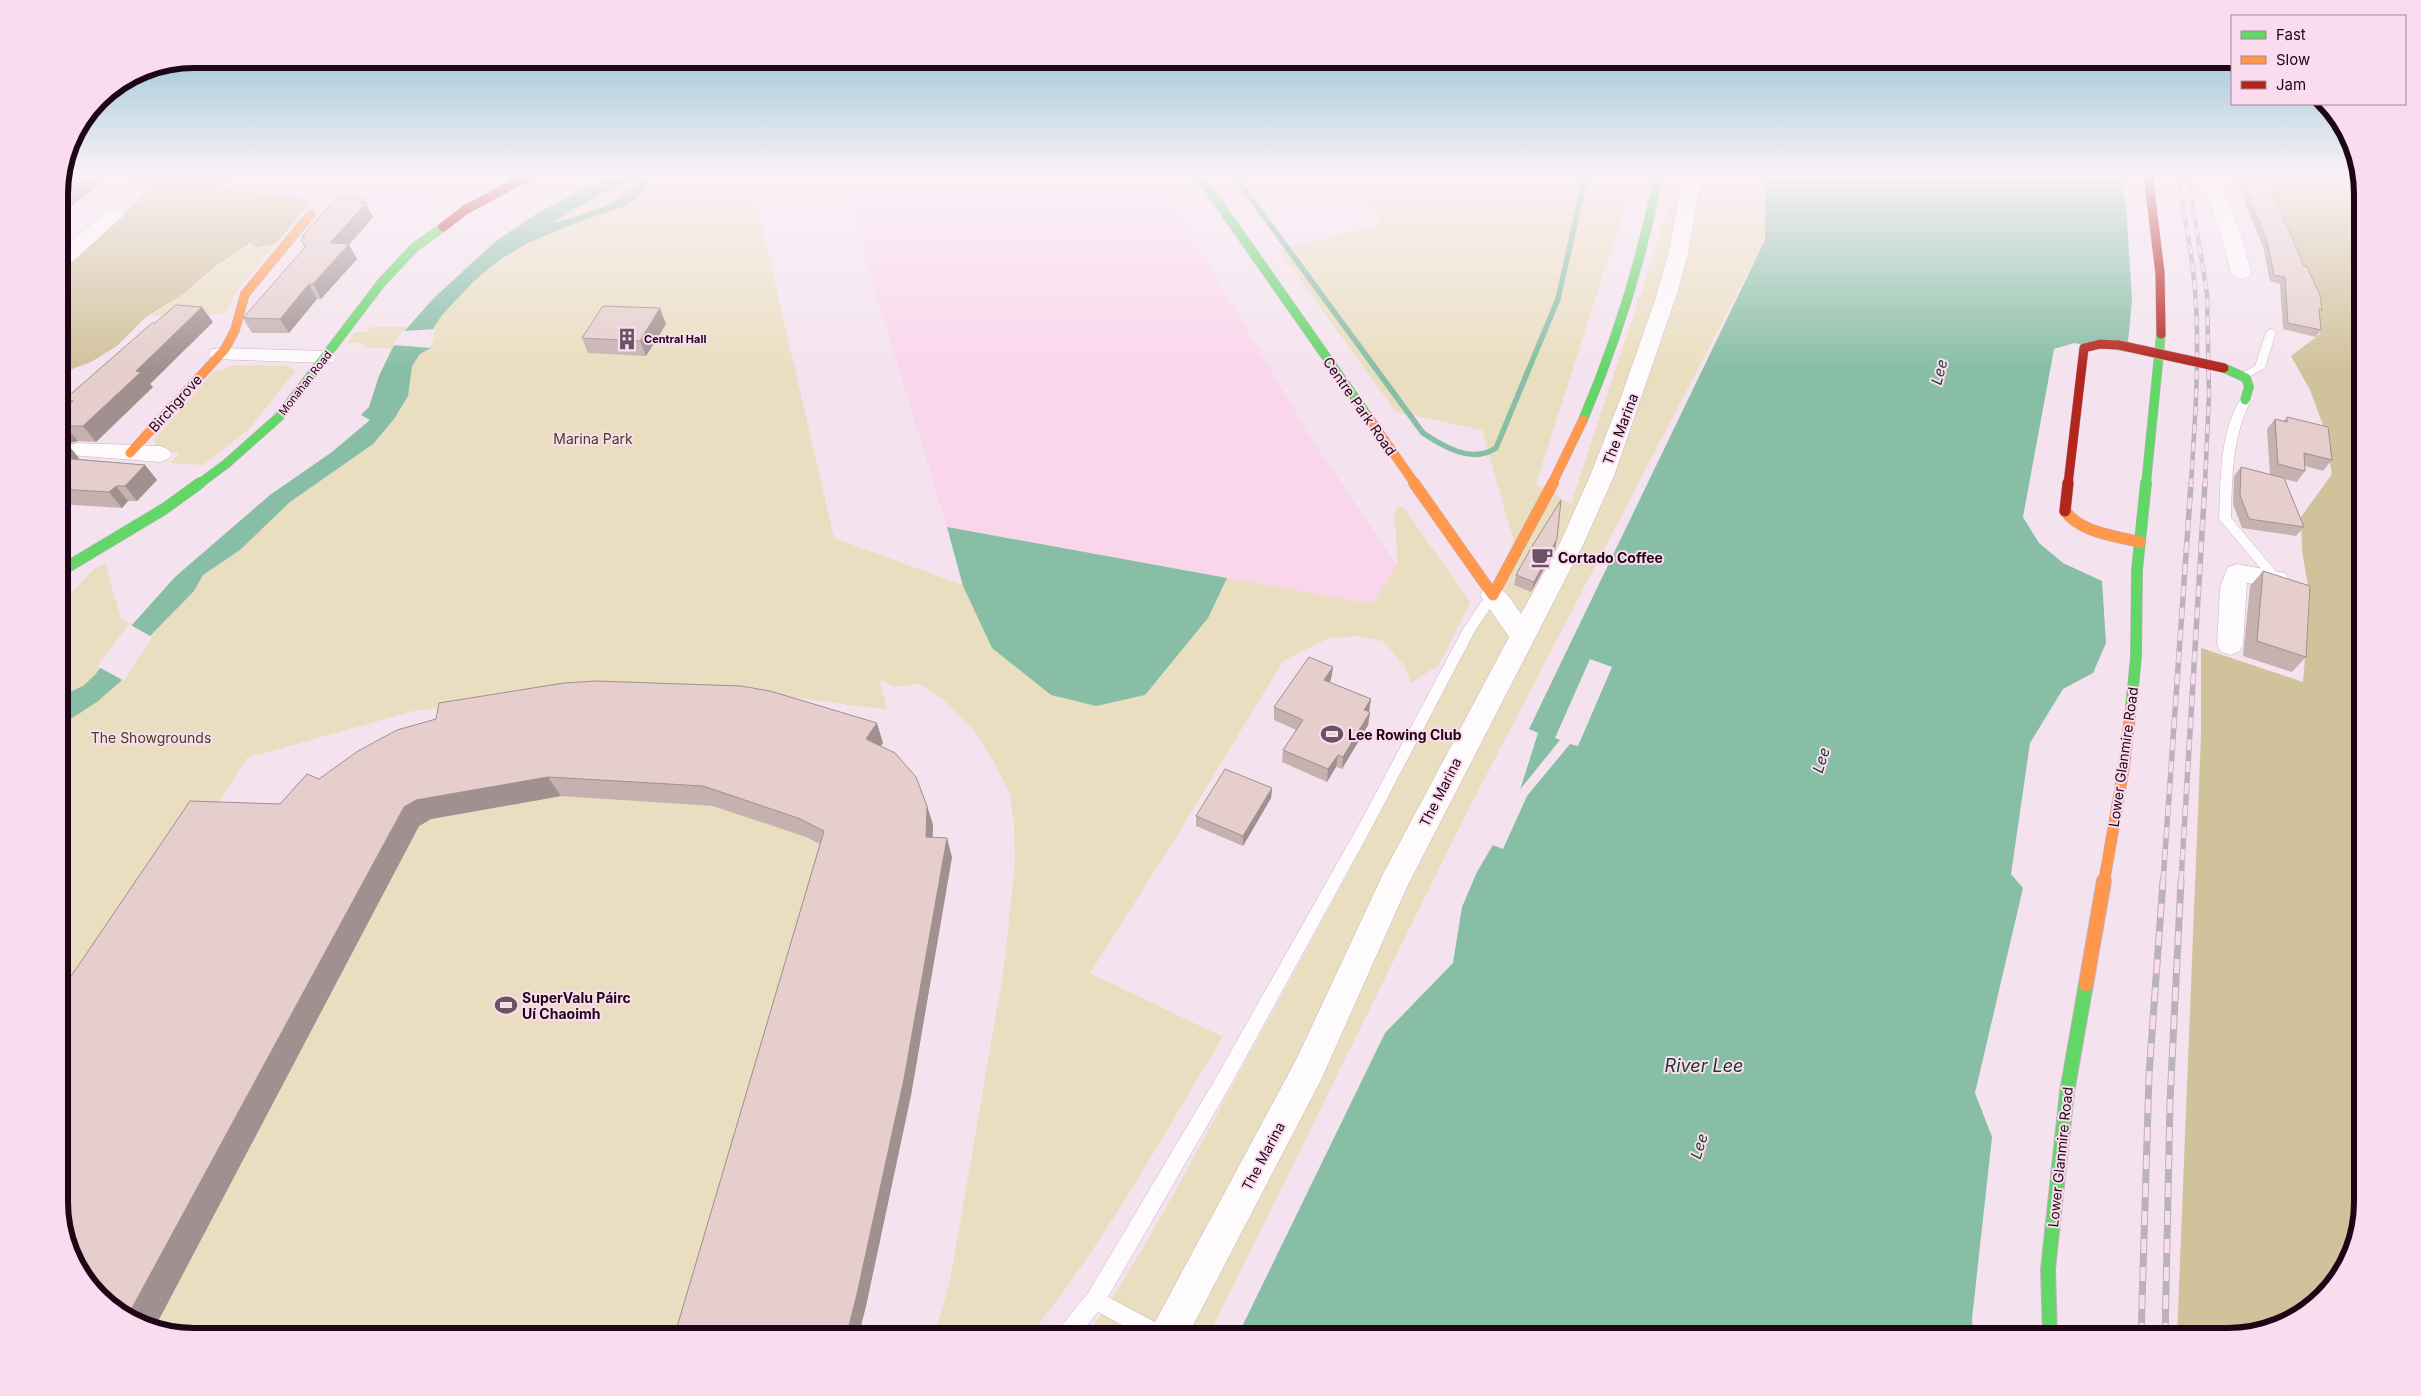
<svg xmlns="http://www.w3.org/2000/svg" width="2421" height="1396" viewBox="0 0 2421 1396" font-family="Inter,sans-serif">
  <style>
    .built { fill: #fad6ec }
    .green { fill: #eadec0 }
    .forest { fill: #d0c29a }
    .water { fill: #87bea5; fill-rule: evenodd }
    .pier { fill: #f4e3ee }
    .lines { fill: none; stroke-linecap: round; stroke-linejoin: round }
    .stream { stroke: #87bea5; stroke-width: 5.5 }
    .lane-casing { stroke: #c6b2bf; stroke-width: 1 }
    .street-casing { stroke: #c6b2bf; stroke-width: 1 }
    .fast-far2-casing { stroke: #c6b2bf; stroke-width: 10 }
    .fast-far1-casing { stroke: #c6b2bf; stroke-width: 12 }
    .fast-casing { stroke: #c6b2bf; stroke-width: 16 }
    .slow-far2-casing { stroke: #c6b2bf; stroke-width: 10 }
    .slow-far1-casing { stroke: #c6b2bf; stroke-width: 12 }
    .slow-casing { stroke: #c6b2bf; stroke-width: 16 }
    .jam-far1-casing { stroke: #c6b2bf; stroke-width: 10 }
    .jam-casing { stroke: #c6b2bf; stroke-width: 12 }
    .lane { fill: #fdfbfc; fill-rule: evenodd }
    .street { fill: #fdfbfc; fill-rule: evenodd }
    .fast-far2 { stroke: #63d668; stroke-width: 9 }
    .fast-far1 { stroke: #63d668; stroke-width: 11 }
    .fast { stroke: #63d668; stroke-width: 14 }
    .slow-far2 { stroke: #ff974d; stroke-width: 9 }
    .slow-far1 { stroke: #ff974d; stroke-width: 11 }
    .slow { stroke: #ff974d; stroke-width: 14 }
    .jam-far1 { stroke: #b3261e; stroke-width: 9 }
    .jam { stroke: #b3261e; stroke-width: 11 }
    .rail-far2-casing { stroke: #bab4b8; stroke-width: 4.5 }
    .rail-far1-casing { stroke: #bab4b8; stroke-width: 5.5 }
    .rail-casing { stroke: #bab4b8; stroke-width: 7 }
    .rail-far2 { stroke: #fbdcef; stroke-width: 3; stroke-dasharray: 9; stroke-linecap: butt }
    .rail-far1 { stroke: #fbdcef; stroke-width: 4; stroke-dasharray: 11; stroke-linecap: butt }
    .rail { stroke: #fbdcef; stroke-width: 5; stroke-dasharray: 14; stroke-linecap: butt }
    .jam-bridge-casing { stroke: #c6b2bf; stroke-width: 10; stroke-linecap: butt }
    .jam-bridge { stroke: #b3261e; stroke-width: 9 }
    .wall { fill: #c5b1af }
    .shaded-wall { fill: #a0908f }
    .building { fill: #e5cecc; stroke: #a0908f }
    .labels { text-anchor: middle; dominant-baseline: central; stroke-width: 4; stroke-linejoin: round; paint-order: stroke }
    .far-poi-label { font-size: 11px; font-weight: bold; fill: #1f0617; stroke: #fbdcef; text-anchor: start }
    .far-street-label { font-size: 11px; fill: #1f0617; stroke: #fbdcef }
    .street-label { font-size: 14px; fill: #1f0617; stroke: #fbdcef }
    .park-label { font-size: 14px; fill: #45411d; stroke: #fbdcef }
    .poi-label { font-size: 14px; font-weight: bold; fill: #1f0617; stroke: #fbdcef; text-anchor: start }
    .water-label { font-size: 15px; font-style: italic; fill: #163c2b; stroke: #fbdcef }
    .near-water-label { font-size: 18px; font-style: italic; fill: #163c2b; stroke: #fbdcef }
    .rim { fill: none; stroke: #1f0617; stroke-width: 6 }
  </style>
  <rect width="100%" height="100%" fill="#f4e3ee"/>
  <path class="built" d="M233,175H502L422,213L217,188Z
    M840,175H1156L1309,435L1397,565L1372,604L947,527Z"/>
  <path class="green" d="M612,174L750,175L834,538L963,585L947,527L1372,604L1397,565L1396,531L1393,517L1398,506L1404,508L1470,602L1439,665L1411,683L1404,665L1383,641L1357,636L1329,638L1283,661L1175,839L1090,973L1223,1037C1161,1138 1104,1245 1028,1337H934L950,1281L1004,968L1015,861L1014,824L1010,794L994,762L972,728L944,700L920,684L895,687L880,680L887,710L764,693L478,702L414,711L247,758L184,856L778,711L883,743L872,759L921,797L933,825L932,856L952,857L911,1095L858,1337H194L126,1319L59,1211V605L94,569L105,563L121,619L132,625L175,577L270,495L332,452L370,420L361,415L369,407L379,376L392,349L363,347L365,343H347L355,332H367L371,327H408C446,284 488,243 537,213C561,198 587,187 612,174Z
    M1342,175H1632L1630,190L1536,484L1571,504L1673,195L1676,175H1765V240L1463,820L1208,1337H1086C1148,1248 1197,1150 1249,1055C1342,887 1433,716 1514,542L1482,430L1396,412L1279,250L1383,224Z
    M273,247L234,295L227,311L218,314L150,316L187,292L212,271L245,248Z
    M234,365L289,366L295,371L249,429L203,465L170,463L180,452H169L155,446L154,440L214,371H219Z"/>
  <path class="forest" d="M118,175H233L218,188L312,200L276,244L256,248L250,243L213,268L185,293L146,317L117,346L91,362L64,372L59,370V274L150,189L115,177Z
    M2265,175H2358L2362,185V1202L2344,1270L2295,1319L2228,1337H2177L2201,735V648L2303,682L2310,598L2302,551L2301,517L2332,474L2323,425L2310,390L2291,356L2320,334L2306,273Z"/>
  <path class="water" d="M612,175H651L647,186L639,196L625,206L568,226L528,243L499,260L473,282L442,315L433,329L431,348L420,354L412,366L408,396L394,419L373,444L290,502L240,550L203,575L194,591L150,636L122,680L97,702L72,718L59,722V697L83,686L95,675L132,625L175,577L270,495L332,452L370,420L361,415L369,407L379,376L392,349L408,327L433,299L496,241L538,213ZM633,178L637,179C632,201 574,218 553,223L572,210Z
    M1765,175H2121L2126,204L2132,300L2127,352L2074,343L2054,349L2023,517L2039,543L2063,563L2102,581L2106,643L2093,673L2063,689L2030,743L2011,874L2023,888L1975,1093L1992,1137L1972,1319L1973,1337H1237L1385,1033L1453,963L1462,907L1477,872L1514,809L1538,733L1529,729L1765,240Z
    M947,527L1227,578L1208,618L1145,695L1096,706L1051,695L992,648L963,586Z"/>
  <path class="pier" d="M436,329L431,348L393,345L403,331Z
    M129,624L152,637L124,681L97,666Z
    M1590,659L1612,667L1578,746L1570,744L1527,796L1503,849L1490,844L1511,808L1515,791L1518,792L1560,740L1555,738Z"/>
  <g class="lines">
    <path class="stream" d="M1233,174L1423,433C1444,447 1472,464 1496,448L1558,299L1586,174"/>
    <g class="lane-casing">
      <path id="lane" d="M2271,329L2276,332L2265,368L2247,378H2239V374L2255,366L2266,332Z
        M2245,397L2251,400C2232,438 2232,477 2231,518L2280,576L2282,579L2276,584L2272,582L2219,519C2221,478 2219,434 2241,398Z
        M1493,590L1499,595L1475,631L1371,829L1229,1088L1108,1297L1170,1330L1173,1337H1144L1098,1312L1077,1337H1055L1058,1330L1088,1293L1217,1076L1361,821L1463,629L1488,592Z"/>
    </g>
    <g class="street-casing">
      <path id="street" d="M1684,174H1702L1688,254L1676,297L1614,476L1584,543L1407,887L1321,1080L1187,1337H1147L1297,1058L1383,874L1509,637L1480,595L1484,588C1504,583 1511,600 1521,614L1560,543L1590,476L1621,397L1656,297L1668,254Z
        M2199,174H2217L2241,234L2251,273L2248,277L2241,279L2234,277L2231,273L2221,234Z
        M114,208L121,210L124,214L121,218L66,267L59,269V253L107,210Z
        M220,348L325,351L333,352L336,357L333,362L325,363L212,359L209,354L212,349Z
        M78,443L160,446L168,449L172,454L168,459L160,462L70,455L66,450L70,445Z
        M2237,564L2285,573L2289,579L2285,585L2276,588L2247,583L2243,645L2239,652L2230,655L2221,652L2217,645L2220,587L2228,567Z"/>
    </g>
    <g class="fast-far2-casing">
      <path id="fast-far2" d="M1198,174L1367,415
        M2224,368L2246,378L2249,387L2245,400
        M1583,420C1617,340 1642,259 1659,174
        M199,484L226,464L279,417L382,282L415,247L443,227
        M2146,484L2161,334"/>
    </g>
    <g class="fast-far1-casing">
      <path id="fast-far1" d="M59,572L164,509L200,483
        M2131,707L2136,657L2137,570L2146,483"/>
    </g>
    <g class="fast-casing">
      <path id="fast" d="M2050,1337L2048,1269L2067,1092L2086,984"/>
    </g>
    <g class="slow-far2-casing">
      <path id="slow-far2" d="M1367,415L1415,484
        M130,453L225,349L235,330L245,294L311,214
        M1552,484L1583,420"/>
    </g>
    <g class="slow-far1-casing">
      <path id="slow-far1" d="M1414,483L1493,595L1553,483
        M2065,511C2081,533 2116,536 2140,542
        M2104,882L2124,767L2131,707"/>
    </g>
    <g class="slow-casing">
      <path id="slow" d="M2086,984L2104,881"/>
    </g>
    <g class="jam-far1-casing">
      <path id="jam-far1" d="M2148,174L2160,273L2161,334
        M443,227L465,210L532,174
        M2068,484L2084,348L2100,344L2119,345"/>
    </g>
    <g class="jam-casing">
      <path id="jam" d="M2065,511L2068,483"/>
    </g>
    <use href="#lane" class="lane"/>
    <use href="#street" class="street"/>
    <use href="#fast-far2" class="fast-far2"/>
    <use href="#fast-far1" class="fast-far1"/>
    <use href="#fast" class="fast"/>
    <use href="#slow-far2" class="slow-far2"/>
    <use href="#slow-far1" class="slow-far1"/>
    <use href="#slow" class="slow"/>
    <use href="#jam-far1" class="jam-far1"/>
    <use href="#jam" class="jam"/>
    <g class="rail-far2-casing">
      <path id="rail-far2" d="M2177,174C2184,213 2192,251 2195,290C2200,355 2195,420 2191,484
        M2188,174L2207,294L2209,395L2205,484"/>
    </g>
    <g class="rail-far1-casing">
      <path id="rail-far1" d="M2163,882L2191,483
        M2181,882L2205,483"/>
    </g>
    <g class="rail-casing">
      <path id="rail" d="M2141,1337L2149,1075L2163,881
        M2165,1337L2170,1101L2181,881"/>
    </g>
    <use href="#rail-far2" class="rail-far2"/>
    <use href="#rail-far1" class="rail-far1"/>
    <use href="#rail" class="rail"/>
    <g class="jam-bridge-casing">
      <path id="jam-bridge" d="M2119,345L2224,368"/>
    </g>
    <use href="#jam-bridge" class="jam-bridge"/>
  </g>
  <path class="wall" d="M2233,174H2265L2322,310L2319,314L2321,330L2316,337L2283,329L2280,284L2270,281L2263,247Z
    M363,199L373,217L349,245L357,259L321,299H317L289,333H252L243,318L305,248L301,241L303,238L302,236Z
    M213,322L150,384L153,387L96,442L78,441L70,443L68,445L79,458L78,459L145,465L157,480L137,501H128L122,508L59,504V413L68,405L64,400Z
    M666,324L646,356L588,353L582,338Z
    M2287,417L2332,460L2323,471L2305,466V471L2297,482L2284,479L2304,527L2296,536L2242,528L2233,504L2234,476L2241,467L2270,475L2267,429L2275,419L2284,421Z
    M1557,539L1555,549L1531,592L1514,585L1516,575Z
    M2263,571L2306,657L2292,672L2243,656L2250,586Z
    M1333,667L1331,679L1330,682L1371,699L1369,712H1370L1368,725L1342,769L1336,767L1327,782L1282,762L1283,750L1296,730L1274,720V707Z
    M883,743L880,746L927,806L933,825L932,837L952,857L911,1095L866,1306L858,1337H674L820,844L806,837L713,806L561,796L431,819L419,826L155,1327L126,1319L280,804L319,779Z
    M1272,788L1271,798L1243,846L1196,826V816Z"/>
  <path class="shaded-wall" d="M82,174H112L59,216V192Z
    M363,199L373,217L349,245L357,259L321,299L313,284L330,243Z
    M309,284L317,299L289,333L280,319Z
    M202,307L213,322L150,384L153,387L96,442L83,426L136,371Z
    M660,308L666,324L646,356L640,341Z
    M65,426L78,441L70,443L68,445L79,458L64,472L59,467V427Z
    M145,465L157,480L137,501L125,486Z
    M116,486L128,501L122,508L109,492Z
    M1557,539L1555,549L1531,592L1534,582Z
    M1333,667L1331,679L1323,692L1324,680Z
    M1371,699L1369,711L1363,722L1364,710Z
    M1370,712L1368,725L1342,769L1343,757Z
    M877,723L883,743L872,759L866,739Z
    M1338,755L1336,767L1327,782L1328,769Z
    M548,777L561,796L431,819L419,826L155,1327L126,1319L404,807L416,800Z
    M1272,788L1271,798L1243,846V836Z
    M927,806L933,825L932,856L926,837Z
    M947,838L952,857L911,1095L866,1306L858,1337H846Z"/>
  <path class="building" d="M61,174H82L59,192V185Z
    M2239,174H2265L2304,266L2307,267L2320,295L2322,310L2319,309L2321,330L2288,323L2285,277L2274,275L2267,241Z
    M337,198L363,199L359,203H366L330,243L349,244L313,284H309L280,319L243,318L306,246L301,241L305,236H302Z
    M176,305L202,307L136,371L141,372L83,426H65L59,427V420L63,416H59V413L73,401L64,400L152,323H155Z
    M603,306L660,308L640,341L582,338Z
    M2287,417L2328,427L2332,460L2304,453L2305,471L2278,464L2275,419L2287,422Z
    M59,441L66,442L59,449Z
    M59,458L145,465L125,486H116L109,492L59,489Z
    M2241,467L2284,478L2304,527L2249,519L2240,495Z
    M1561,500L1557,539L1534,582L1516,575L1531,548Z
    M2263,571L2310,586L2306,657L2257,641Z
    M1309,657L1333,667L1324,680L1371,699L1364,710L1370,712L1343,757L1338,755L1328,769L1283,750L1303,720L1274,707Z
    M595,681L741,686L770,691L877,723L866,739L895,753L916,777L927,806L926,837L947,838L904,1079L857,1294L846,1337H674L824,831L798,818L703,786L548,777L416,800L404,807L126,1319L81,1277L59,1211V994L190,801L280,804L307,774L319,779L358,751L397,730L436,719L439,703L564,683Z
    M1225,769L1272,788L1243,836L1196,816Z"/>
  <linearGradient id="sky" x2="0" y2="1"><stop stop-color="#81b8cd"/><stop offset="0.47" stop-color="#faf2f7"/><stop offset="1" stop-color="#faf2f7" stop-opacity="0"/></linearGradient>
  <rect width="2421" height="370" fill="url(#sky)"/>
  <defs>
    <g id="building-bare" transform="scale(1.725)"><path d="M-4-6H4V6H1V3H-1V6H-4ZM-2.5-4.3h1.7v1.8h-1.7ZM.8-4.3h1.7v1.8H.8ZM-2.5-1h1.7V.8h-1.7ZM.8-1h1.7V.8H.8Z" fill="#6a5362" stroke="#fbdcef" stroke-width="2.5" paint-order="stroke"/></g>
    <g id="cafe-bare" transform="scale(1.725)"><path d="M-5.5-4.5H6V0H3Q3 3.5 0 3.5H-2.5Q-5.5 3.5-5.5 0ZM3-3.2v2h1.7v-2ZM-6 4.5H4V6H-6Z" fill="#6a5362" stroke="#fbdcef" stroke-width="2.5" paint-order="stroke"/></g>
    <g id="stadium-bare" transform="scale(1.725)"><path d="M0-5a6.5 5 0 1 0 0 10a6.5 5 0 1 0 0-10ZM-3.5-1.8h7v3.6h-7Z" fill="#6a5362" stroke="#fbdcef" stroke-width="2.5" paint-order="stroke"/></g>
  </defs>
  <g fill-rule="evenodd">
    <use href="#building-bare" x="627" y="339"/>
    <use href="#cafe-bare" x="1542" y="557"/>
    <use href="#stadium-bare" x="1332" y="734"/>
    <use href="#stadium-bare" x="506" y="1005"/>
  </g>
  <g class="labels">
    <g class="far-poi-label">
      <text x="644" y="339">Central Hall</text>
    </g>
    <g class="far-street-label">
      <text transform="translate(305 383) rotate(-52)">Monahan Road</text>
    </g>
    <g class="street-label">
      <text transform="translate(175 403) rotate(-48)">Birchgrove</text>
      <text transform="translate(1360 406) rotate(55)">Centre Park Road</text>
      <text transform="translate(1620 429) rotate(-69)">The Marina</text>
      <text transform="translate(2123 757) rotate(-82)">Lower Glanmire Road</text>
      <text transform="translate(1440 792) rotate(-63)">The Marina</text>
      <text transform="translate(1263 1156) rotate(-62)">The Marina</text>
      <text transform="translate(2060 1157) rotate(-84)">Lower Glanmire Road</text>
    </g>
    <g class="park-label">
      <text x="593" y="438">Marina Park</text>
      <text x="151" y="737">The Showgrounds</text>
    </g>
    <g class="poi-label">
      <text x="1558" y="557">Cortado Coffee</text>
      <text x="1348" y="734">Lee Rowing Club</text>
      <text x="522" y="997">SuperValu Páirc<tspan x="522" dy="16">Uí Chaoimh</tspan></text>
    </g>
    <g class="water-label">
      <text transform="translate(1939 372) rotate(-75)">Lee</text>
      <text transform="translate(1821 760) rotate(-72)">Lee</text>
      <text transform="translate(1699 1146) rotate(-72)">Lee</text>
    </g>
    <g class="near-water-label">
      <text x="1704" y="1065">River Lee</text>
    </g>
  </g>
  <path d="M0 0H2421V1396H0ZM194 68H2228A126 126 0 0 1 2354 194V1202A126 126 0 0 1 2228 1328H194A126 126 0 0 1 68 1202V194A126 126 0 0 1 194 68Z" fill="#fbdcef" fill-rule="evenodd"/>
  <path class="rim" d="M194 68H2228A126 126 0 0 1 2354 194V1202A126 126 0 0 1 2228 1328H194A126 126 0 0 1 68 1202V194A126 126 0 0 1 194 68Z"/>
  <rect x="2231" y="15" width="175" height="90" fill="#fbdcef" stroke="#a38699"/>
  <rect x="2241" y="31" width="25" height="8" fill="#63d668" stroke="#a38699"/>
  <text x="2276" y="40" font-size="15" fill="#1f0617">Fast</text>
  <rect x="2241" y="56" width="25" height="8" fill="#ff974d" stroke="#a38699"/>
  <text x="2276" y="65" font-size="15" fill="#1f0617">Slow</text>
  <rect x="2241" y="81" width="25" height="8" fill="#b3261e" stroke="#a38699"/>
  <text x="2276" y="90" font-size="15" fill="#1f0617">Jam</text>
</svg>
